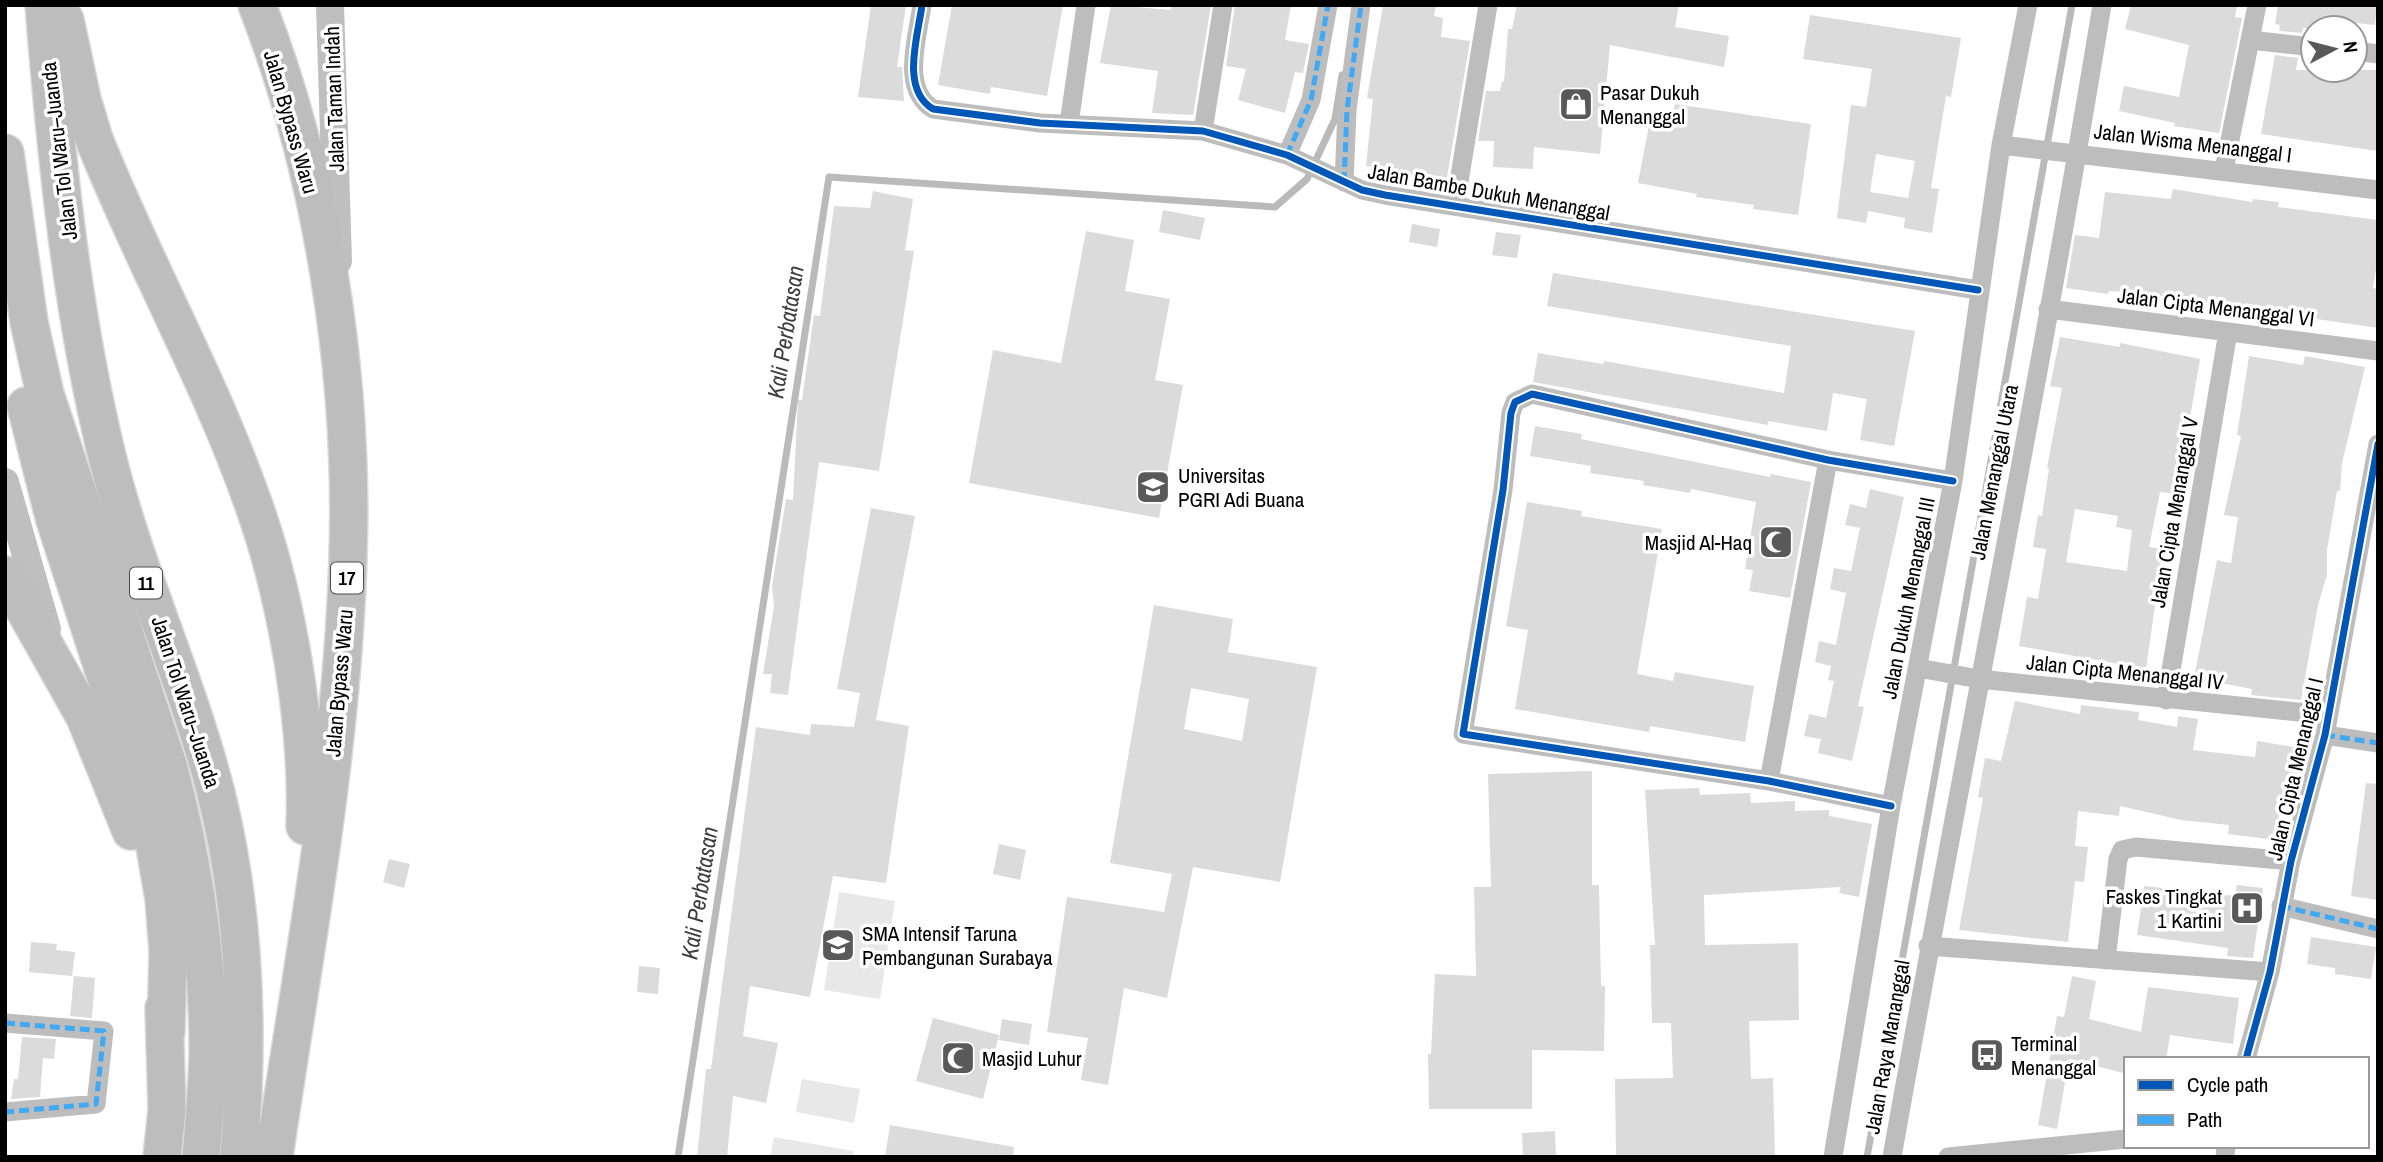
<svg xmlns="http://www.w3.org/2000/svg" width="2383" height="1162" viewBox="0 0 2383 1162" font-family="'Archivo Narrow',sans-serif">
  <style>
    .green { fill: #e8e8e8 }
    .lines { fill: none; stroke-linecap: round; stroke-linejoin: round }
    .stream { stroke: #bababa; stroke-width: 7 }
    .building { fill: #dbdbdb; fill-rule: evenodd }
    .highway-casing { stroke: #dbdbdb; stroke-width: 40 }
    .street { stroke: #bdbdbd; stroke-width: 19 }
    .secondary { stroke: #bfbfbf; stroke-width: 28 }
    .highway { stroke: #bdbdbd; stroke-width: 37 }
    .quiet { stroke: #3fa9f5; stroke-width: 5; stroke-dasharray: 10 5; stroke-linecap: butt }
    .cycleway-casing { stroke: #fff; stroke-width: 11 }
    .cycleway { stroke: #0057b8; stroke-width: 7 }
    .labels { text-anchor: middle; dominant-baseline: central; stroke-width: 7; stroke-linejoin: round; paint-order: stroke }
    .shield { fill: #fff; stroke: #4c4c4c; stroke-width: 2 }
    .shield-label { font-size: 19px; font-weight: bold; fill: #000 }
    .poi-label { font-size: 21px; fill: #000; stroke: #fff; text-anchor: start }
    .street-label { font-size: 21px; fill: #000; stroke: #fff }
    .water-label { font-size: 23px; font-style: italic; fill: #3d3d3d; stroke: #fff }
  </style>
  <rect width="100%" height="100%" fill="#fff"/>
  <path class="green" d="M839,892L895,901L880,999L824,990Z
    M802,1079L860,1089L854,1123L796,1112Z
    M774,1137L854,1151L853,1157H770Z"/>
  <g class="lines">
    <path class="stream" d="M678,1157L829,177L1275,207L1307,179L1335,119L1342,75
      M1867,1157L2072,5"/>
  </g>
  <path class="building" d="M871,5H906L897,67H902L904,101L858,97Z
    M952,5H1063L1047,96L991,87L990,94L938,85Z
    M1111,5L1171,10V5H1211L1193,115L1152,113L1158,71L1100,63Z
    M1235,5H1291L1285,40L1309,44L1303,73L1295,72L1285,113L1238,100L1246,69L1226,66Z
    M1383,5H1436L1434,16L1443,18L1441,37L1470,41L1446,183L1393,178L1394,170L1366,166L1373,99L1367,98Z
    M1517,5H1679L1675,27L1729,36L1724,67L1610,45L1600,154L1534,147L1533,169L1493,167L1494,141H1478L1486,91H1500L1502,81L1504,82L1508,29H1512Z
    M2131,5H2237L2235,17L2242,18L2219,133L2174,126L2175,123L2119,111L2124,86L2179,97L2189,45L2125,29Z
    M2278,5H2377L2375,25L2346,22L2345,28H2303L2302,33L2279,31L2280,25L2275,24Z
    M1810,15L1961,38L1951,97L1946,96L1931,188L1939,189L1932,233L1904,228L1905,218L1868,211L1866,223L1837,218L1851,105L1866,107L1872,69L1803,59ZM1876,154L1915,161L1908,198L1870,192Z
    M2275,55L2298,58L2296,70H2378V151L2261,134Z
    M1675,104L1811,124L1798,215L1753,209L1754,205L1696,197L1697,194L1638,183L1650,120L1671,124Z
    M2173,189L2252,202L2253,199L2279,202L2278,207L2378,220V256L2373,288L2378,289V328L2141,293L2109,291L2108,294L2066,288L2075,235L2099,238L2105,192L2171,199Z
    M873,191L913,199L905,250L914,251L879,471L819,462L788,695L770,693L772,674H763L774,606L772,586L786,499L793,500L798,400H802L814,315L820,316L834,206L870,208Z
    M1163,210L1205,218L1200,240L1159,232Z
    M1412,224L1440,229L1437,247L1409,242Z
    M1086,231L1134,240L1125,291L1170,299L1155,380L1183,385L1159,518L969,483L993,350L1061,363Z
    M1496,232L1521,235L1517,258L1492,255Z
    M1553,273L1915,331L1894,446L1860,440L1867,399L1833,393L1827,431L1768,421V425L1533,382L1538,353L1603,364L1604,361L1784,393L1791,346L1547,306Z
    M2060,337L2120,347V343L2200,359L2177,494L2160,492L2149,547L2163,549L2146,669L2019,646L2027,597L2038,599L2046,549L2033,547L2038,515L2042,516L2049,469L2047,468L2062,388L2050,386ZM2075,509L2118,516L2116,527L2132,530L2127,571L2066,562Z
    M2249,356L2303,365L2305,356L2365,367L2342,463L2340,491H2337L2327,550V575L2318,605L2301,700L2251,695L2252,689L2194,678L2217,560L2231,563L2238,517L2224,515L2241,436L2237,435Z
    M1535,426L1582,434L1581,439L1770,477L1771,474L1811,482L1790,598L1749,591L1753,570L1745,569L1756,502L1691,489L1690,493L1643,485L1644,481L1590,473L1591,466L1530,456Z
    M1870,489L1904,497L1858,706L1864,707L1852,761L1818,753L1821,739L1804,736L1809,714L1826,718L1834,681L1828,680L1831,666L1815,662L1819,641L1836,645L1846,593L1830,589L1834,568L1851,571L1860,528L1845,525L1850,504L1866,508Z
    M1527,502L1582,511L1581,516L1662,529L1637,674L1673,681L1675,672L1754,686L1745,742L1650,726L1649,732L1515,709L1528,630L1506,626Z
    M871,508L915,516L876,720L909,726L886,883L833,876L810,997L750,986L743,1036L778,1043L766,1103L733,1096L727,1157H697L706,1069H711L756,727L810,735L811,724L854,727L860,693L837,689Z
    M1154,605L1233,619L1228,652L1317,667L1280,882L1193,867L1167,998L1124,988L1108,1085L1081,1080L1088,1038L1047,1032L1067,897L1164,912L1172,874L1110,863ZM1191,688L1249,699L1242,741L1184,729Z
    M2015,701L2080,714L2081,705L2139,712L2138,720L2177,727L2178,716L2198,719L2193,750L2255,757L2257,741L2306,749L2304,766L2301,779L2295,778L2292,803L2280,802L2276,840L2228,834L2229,825L2181,820L2120,806L2119,816L2078,811L2075,846L2088,847L2084,882L2075,881L2068,942L1959,930L1983,798L1978,797L1985,758L2001,761Z
    M1592,771V885H1599L1601,986H1605L1604,1051L1532,1050V1109H1429L1428,1054H1431L1435,974L1476,976L1474,887H1491L1488,774Z
    M2366,783L2378,784V900L2351,896Z
    M1699,788L1700,795L1750,793L1751,803L1795,801V811L1829,810V816L1872,824L1859,897L1839,893L1841,887L1704,895L1705,945L1798,943L1799,1020L1749,1021L1751,1079L1773,1078L1775,1157H1616L1615,1079L1673,1078L1671,1023H1652L1650,945H1655L1645,790Z
    M999,844L1026,850L1020,880L993,874Z
    M389,859L410,864L404,888L383,882Z
    M2237,885L2263,888L2253,958L2227,956L2228,948L2137,935L2144,886L2235,896Z
    M2311,937L2376,947L2371,979L2335,974V968L2307,964Z
    M31,942L57,944L56,950L75,952L72,976L29,972Z
    M639,966L660,968L658,994L637,992Z
    M74,976L95,978L92,1018L70,1016Z
    M2072,976L2096,981L2089,1019L2141,1032L2148,987L2239,998L2233,1044L2170,1035L2166,1059H2126L2123,1073L2069,1059L2057,1129L2038,1125L2057,1016L2064,1017Z
    M933,1018L999,1035L983,1099L916,1081Z
    M1002,1019L1032,1024L1029,1045L999,1040Z
    M22,1037L56,1039L54,1059L43,1058L40,1097L11,1099L14,1079H18Z
    M890,1125L1014,1147L1013,1157H885Z
    M1555,1131L1556,1157H1523L1522,1133Z"/>
  <g class="lines">
    <g class="highway-casing">
      <path id="highway" d="M44,5C56,155 71,309 107,456C135,570 187,679 216,793C246,912 249,1035 239,1157
        M257,5C323,174 354,377 348,557C342,759 303,958 274,1157
        M65,20L82,99L94,139C143,262 209,378 253,503C287,597 309,726 305,826
        M5,153L29,322L45,394L168,765C193,860 209,957 208,1055C207,1089 204,1123 201,1157
        M26,406L54,517L148,807L164,899L168,951L166,1032
        M5,575L85,717L131,831
        M162,1157L167,1110L164,1008"/>
    </g>
    <path class="street" d="M922,5C918,36 900,89 933,109L1040,123L1203,131L1287,155L1362,190L1385,195L1978,290
      M2250,40L2313,47
      M2355,51L2378,54
      M1069,124L1086,5
      M1203,131L1223,5
      M2001,145L2378,190
      M1287,155L1311,100L1328,5
      M2224,170L2257,5
      M1344,182L1347,110L1361,5
      M1455,206L1488,5
      M2048,309L2378,351
      M1918,668L1979,679L2327,715
      M2166,700L2228,332
      M2325,735L2378,743
      M1769,781L1828,460
      M1891,806L1769,781L1463,734L1503,490L1511,413L1515,402L1532,394L1828,460L1953,481
      M2281,906L2378,929
      M1928,946L2270,972
      M2106,960L2118,859L2122,850L2136,847L2291,861
      M5,1023L104,1031L96,1104L5,1112
      M2246,1059L2270,972L2291,861L2325,735L2378,444
      M1833,1157L1891,806L1953,481L2001,145L2028,5
      M1892,1157C1960,773 2039,390 2102,5
      M1948,1157L2126,1139
      M2225,1157L2226,1146"/>
    <path class="secondary" d="M330,5L338,261
      M5,482L47,629"/>
    <use href="#highway" class="highway"/>
    <path class="quiet" d="M1287,155L1311,100L1328,5
      M1344,182L1347,110L1361,5
      M2325,735L2378,743
      M2281,906L2378,929
      M5,1023L104,1031L96,1104L5,1112"/>
    <g class="cycleway-casing">
      <path id="cycleway" d="M922,5C918,36 900,89 933,109L1040,123L1203,131L1287,155L1362,190L1385,195L1978,290
        M1891,806L1769,781L1463,734L1503,490L1511,413L1515,402L1532,394L1828,460L1953,481
        M2246,1059L2270,972L2291,861L2325,735L2378,444"/>
    </g>
    <use href="#cycleway" class="cycleway"/>
  </g>
  <defs>
    <g id="shop-square" transform="scale(1.75)"><rect x="-9" y="-9" width="18" height="18" rx="4" fill="#595959" stroke="#fff"/><path d="M-5-2.5h2.3a2.7 3.5 0 0 1 5.4 0H5L5.5 6h-11ZM-1.5-2.5h3a1.5 2.3 0 0 0-3 0Z" fill="#fff"/></g>
    <g id="university-square" transform="scale(1.75)"><rect x="-9" y="-9" width="18" height="18" rx="4" fill="#595959" stroke="#fff"/><path d="M0-5L7-2L0 1L-7-2ZM-4 1L0 2.5L4 1V4Q0 6-4 4Z" fill="#fff"/></g>
    <g id="mosque-square" transform="scale(1.75)"><rect x="-9" y="-9" width="18" height="18" rx="4" fill="#595959" stroke="#fff"/><path d="M3.5-4.9A6 6 0 1 0 3.5 4.9A5 5 0 1 1 3.5-4.9Z" fill="#fff"/></g>
    <g id="hospital-square" transform="scale(1.75)"><rect x="-9" y="-9" width="18" height="18" rx="4" fill="#595959" stroke="#fff"/><path d="M-5-5h3v3.5h4V-5h3V5h-3V1.5h-4V5h-3Z" fill="#fff"/></g>
    <g id="school-square" transform="scale(1.75)"><rect x="-9" y="-9" width="18" height="18" rx="4" fill="#595959" stroke="#fff"/><path d="M0-5L7-2L0 1L-7-2ZM-4 1L0 2.5L4 1V4Q0 6-4 4Z" fill="#fff"/></g>
    <g id="bus-square" transform="scale(1.75)"><rect x="-9" y="-9" width="18" height="18" rx="4" fill="#595959" stroke="#fff"/><path d="M-5-6H5V4H4V6H2V4H-2V6H-4V4H-5ZM-3.5-4V0h7V-4ZM-3.5 1.2v1.5H-2V1.2ZM2 1.2v1.5H3.5V1.2Z" fill="#fff"/></g>
  </defs>
  <g fill-rule="evenodd">
    <use href="#shop-square" x="1576" y="104"/>
    <use href="#university-square" x="1153" y="487"/>
    <use href="#mosque-square" x="1776" y="542"/>
    <use href="#hospital-square" x="2247" y="908"/>
    <use href="#school-square" x="838" y="945"/>
    <use href="#bus-square" x="1987" y="1055"/>
    <use href="#mosque-square" x="958" y="1058"/>
  </g>
  <g class="labels">
    <g class="shield">
      <rect x="331" y="562.5" width="32" height="31" rx="5"/>
      <rect x="130" y="567.5" width="32" height="31" rx="5"/>
    </g>
    <g class="shield-label">
      <text x="347" y="578">17</text>
      <text x="146" y="583">11</text>
    </g>
    <g class="poi-label">
      <text x="1600" y="92">Pasar Dukuh<tspan x="1600" dy="24">Menanggal</tspan></text>
      <text x="1178" y="475">Universitas<tspan x="1178" dy="24">PGRI Adi Buana</tspan></text>
      <text x="1752" y="542" text-anchor="end">Masjid Al-Haq</text>
      <text x="2222" y="896" text-anchor="end">Faskes Tingkat<tspan x="2222" dy="24">1 Kartini</tspan></text>
      <text x="862" y="933">SMA Intensif Taruna<tspan x="862" dy="24">Pembangunan Surabaya</tspan></text>
      <text x="2011" y="1043">Terminal<tspan x="2011" dy="24">Menanggal</tspan></text>
      <text x="982" y="1058">Masjid Luhur</text>
    </g>
    <g class="street-label">
      <text transform="translate(334 99) rotate(-92)">Jalan Taman Indah</text>
      <text transform="translate(291 122) rotate(74)">Jalan Bypass Waru</text>
      <text transform="translate(2193 143) rotate(7)">Jalan Wisma Menanggal I</text>
      <text transform="translate(59 151) rotate(-97)">Jalan Tol Waru–Juanda</text>
      <text transform="translate(1489 192) rotate(10)">Jalan Bambe Dukuh Menanggal</text>
      <text transform="translate(2216 307) rotate(7)">Jalan Cipta Menanggal VI</text>
      <text transform="translate(1994 472) rotate(-79)">Jalan Menanggal Utara</text>
      <text transform="translate(2174 512) rotate(-80)">Jalan Cipta Menanggal V</text>
      <text transform="translate(1908 598) rotate(-79)">Jalan Dukuh Menanggal III</text>
      <text transform="translate(2125 672) rotate(6)">Jalan Cipta Menanggal IV</text>
      <text transform="translate(339 683) rotate(-85)">Jalan Bypass Waru</text>
      <text transform="translate(186 702) rotate(72)">Jalan Tol Waru–Juanda</text>
      <text transform="translate(2295 769) rotate(-77)">Jalan Cipta Menanggal I</text>
      <text transform="translate(1887 1047) rotate(-80)">Jalan Raya Mananggal</text>
    </g>
    <g class="water-label">
      <text transform="translate(785 332) rotate(-81)">Kali Perbatasan</text>
      <text transform="translate(699 893) rotate(-81)">Kali Perbatasan</text>
    </g>
  </g>
  <rect width="2383" height="1162" fill="none" stroke="#000000" stroke-width="14"/>
  <rect x="2124" y="1057" width="245" height="91" fill="#ffffff" stroke="#999999" stroke-width="2"/>
  <rect x="2138" y="1080" width="35" height="10" fill="#0057b8" stroke="#999999" stroke-width="2"/>
  <text x="2187" y="1092" font-size="21" fill="#000000">Cycle path</text>
  <rect x="2138" y="1115" width="35" height="10" fill="#3fa9f5" stroke="#999999" stroke-width="2"/>
  <text x="2187" y="1127" font-size="21" fill="#000000">Path</text>
  <g transform="translate(2334 49) rotate(83)"><circle r="33" fill="#ffffff" stroke="#999999" stroke-width="2"/>
  <path d="M0-5L12 26L0 18L-12 26Z" fill="#595959"/>
  <text y="-10" font-size="19" font-weight="bold" text-anchor="middle" fill="#000000">N</text>
  </g>
</svg>
